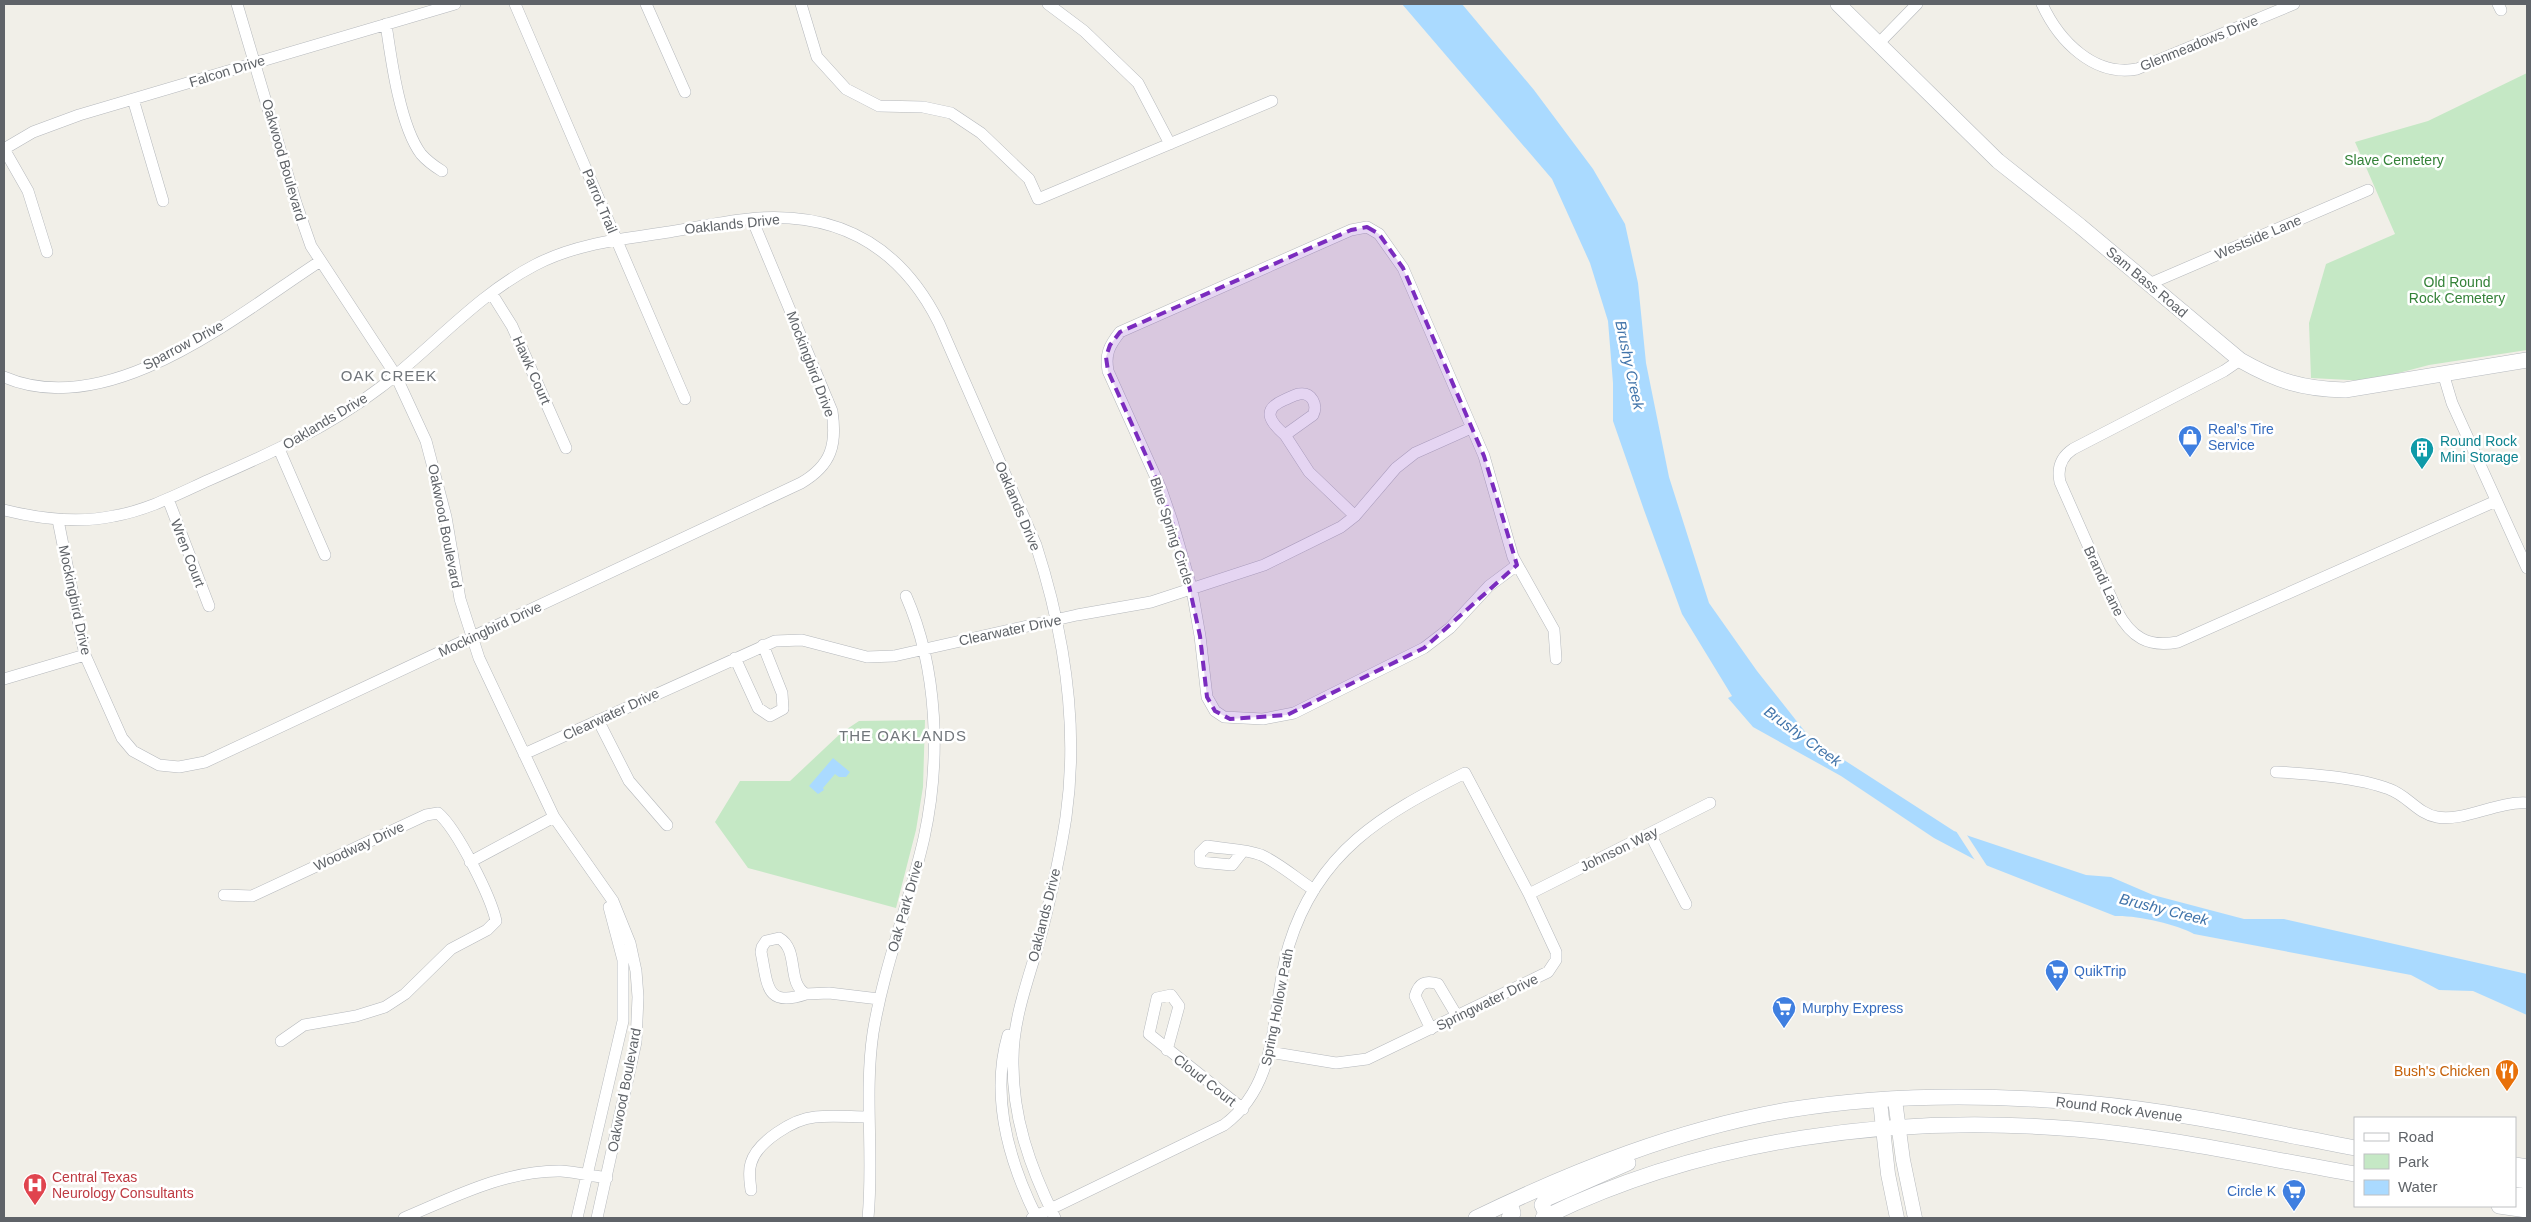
<svg xmlns="http://www.w3.org/2000/svg" width="2531" height="1222" viewBox="0 0 2531 1222" font-family="Helvetica,sans-serif">
  <style>
    .green { fill: #c5e8c5 }
    .water { fill: #aadaff }
    .pier { fill: #f1efe8 }
    .lines { fill: none; stroke-linecap: round; stroke-linejoin: round }
    .minor-casing { stroke: #b5b8bc; stroke-width: 12 }
    .tertiary-casing { stroke: #b5b8bc; stroke-width: 15 }
    .secondary-casing { stroke: #b6babf; stroke-width: 16 }
    .minor { stroke: #fff; stroke-width: 11 }
    .tertiary { stroke: #fff; stroke-width: 14 }
    .secondary { stroke: #fff; stroke-width: 15 }
    .marked { fill: #7b2cbf; fill-opacity: 0.2; stroke: #7b2cbf; stroke-width: 4; stroke-dasharray: 10 6; stroke-linejoin: round }
    .labels { text-anchor: middle; dominant-baseline: central; stroke-width: 5; stroke-linejoin: round; paint-order: stroke }
    .street-label { font-size: 14px; fill: #5f6368; stroke: #fff }
    .park-label { font-size: 14px; fill: #348238; stroke: #fff }
    .shop-label { font-size: 14px; fill: #366cbe; stroke: #fff; text-anchor: start }
    .culture-label { font-size: 14px; fill: #0d838f; stroke: #fff; text-anchor: start }
    .food-label { font-size: 14px; fill: #c56008; stroke: #fff; text-anchor: end }
    .health-label { font-size: 14px; fill: #be3a42; stroke: #fff; text-anchor: start }
    .water-label { font-size: 15px; font-style: italic; fill: #4174aa; stroke: #fff }
    .neighbourhood-label { font-size: 15px; letter-spacing: 1px; fill: #70757a; stroke: #fff }
  </style>
  <rect width="100%" height="100%" fill="#f1efe8"/>
  <path class="green" d="M2527,73V350L2429,365L2368,381L2311,378L2309,323L2326,264L2395,234L2355,142L2428,121Z
    M925,720L923,787L916,830L896,908L748,868L715,822L740,781H790L841,733L859,721Z"/>
  <path class="water" d="M1402,4H1462L1534,90L1593,169L1625,224L1638,283L1646,363L1669,477L1709,603L1757,671L1810,738L1954,831L2086,875L2111,877L2153,895L2244,919H2284L2527,974V1015L2473,991L2439,990L2411,975L2194,934C2177,924 2135,915 2115,916L1983,864L1934,838L1841,776L1753,727L1728,698L1732,696L1682,614L1644,510L1613,421V383L1608,321L1590,263L1552,179Z
    M833,758L850,772L846,777H839L835,774L823,788L824,790L818,794L809,786Z"/>
  <path class="pier" d="M1954,828L1965,832L1989,869L1978,865Z"/>
  <g class="lines">
    <g class="minor-casing">
      <path id="minor" d="M237,4L296,203L311,246L395,374L426,441L446,517L460,599L479,658L554,817L613,901L630,943L636,971L638,997L636,1042L597,1218
        M515,4L685,399
        M646,4L685,92
        M801,4L817,57L846,89L879,106L923,107L951,113L981,133L1029,179L1038,199L1272,101
        M1048,4L1084,31L1138,83L1170,144
        M2042,4C2059,41 2094,77 2137,69L2294,4
        M2498,4L2501,10
        M386,24C391,59 400,126 421,154C427,161 434,166 442,171
        M1879,43L1917,4
        M133,99L163,201
        M4,149L33,132L79,115L455,4
        M4,149L28,191L47,252
        M2149,284L2368,190
        M492,294L512,326L566,448
        M2240,360L2224,371L2073,449C2061,457 2057,468 2060,482L2117,611C2131,637 2148,648 2178,642L2496,501
        M2443,373L2452,403L2527,568
        M4,377C109,422 236,316 319,262
        M1285,435C1270,422 1261,410 1284,400C1289,398 1294,395 1299,394C1312,392 1318,405 1313,415L1285,435L1309,472L1355,516
        M279,449L325,555
        M168,499L209,606
        M4,510C40,519 77,524 114,516C148,510 178,494 209,480C269,454 329,427 381,387C433,347 477,295 535,265C577,243 624,239 669,232C699,227 729,220 759,218C842,213 902,249 939,323L1036,545C1064,632 1079,725 1066,817C1060,856 1051,896 1041,935C1030,975 1013,1017 1013,1059C1012,1117 1030,1167 1055,1218
        M58,520L85,655L122,738L133,751L159,765L179,767L205,762L801,483C832,465 837,444 832,411L752,219
        M1517,565L1489,586L1450,628L1424,648L1294,713L1263,719L1224,717L1215,711L1207,697L1200,636L1192,590L1172,521L1161,489L1108,371C1105,354 1109,346 1120,332L1351,230L1367,227L1379,234L1403,268L1484,456L1513,557L1554,630L1556,659
        M735,658L758,708L770,716L783,709L782,693L763,645
        M4,679L85,655
        M598,720L629,781L667,825
        M524,754L775,641L802,640L867,657L894,656L1077,615L1151,602L1264,565L1341,527L1355,516L1396,468L1415,453L1471,428
        M2276,772C2306,773 2361,778 2389,789C2407,795 2418,814 2437,817C2464,822 2497,801 2527,803
        M1650,834L1686,904
        M1243,851L1232,865L1200,862V853L1207,846C1224,849 1245,849 1261,855C1279,863 1297,879 1314,890
        M470,862L554,817
        M1529,894L1710,803
        M224,895L252,896L426,815L438,813C457,829 491,897 496,921L487,930L451,949L405,994L385,1007L356,1016L304,1025L281,1041
        M806,994C765,1008 768,985 761,952L762,947L766,941L779,938C800,950 786,983 806,994L829,993L879,999
        M1431,1029L1415,996C1419,983 1425,980 1438,984L1457,1016
        M1008,1035C990,1097 1009,1162 1037,1218
        M1167,1050L1179,1006L1171,995L1157,998L1149,1034L1243,1109
        M751,1190C750,1181 748,1172 751,1163C757,1142 793,1119 815,1117C832,1115 851,1117 869,1117
        M404,1218C454,1197 506,1170 561,1171C576,1172 592,1176 607,1178
        M577,1218L623,1021V960L609,907
        M868,1218C874,1157 864,1094 873,1033C884,966 909,904 924,838C941,760 938,669 906,596
        M1032,1218L1224,1125C1282,1082 1270,1008 1289,945C1318,851 1383,814 1465,773L1529,894L1556,952V960L1548,972L1367,1059L1336,1063L1269,1052"/>
    </g>
    <g class="tertiary-casing">
      <path id="tertiary" d="M1895,1100L1903,1160L1915,1218
        M1880,1101L1888,1174L1897,1218"/>
    </g>
    <g class="secondary-casing">
      <path id="secondary" d="M1838,4L1998,161L2080,226L2240,360C2277,381 2302,389 2345,390L2527,360
        M2515,1165L2527,1167
        M2515,1179L2527,1181
        M2515,1195L2527,1196
        M2499,1206L2527,1210
        M1547,1216L1542,1205L1546,1199L1628,1163
        M1476,1218C1575,1170 1679,1129 1788,1110C1886,1094 1988,1094 2086,1103C2176,1111 2266,1131 2355,1148
        M1509,1218L1513,1213L1510,1202
        M1543,1218C1706,1138 1896,1114 2075,1129C2169,1137 2262,1158 2355,1174"/>
    </g>
    <use href="#minor" class="minor"/>
    <use href="#tertiary" class="tertiary"/>
    <use href="#secondary" class="secondary"/>
  </g>
  <path class="marked" d="M1367,227L1379,234L1403,268L1484,456L1517,565L1424,648L1287,715L1230,719L1215,711L1207,697L1200,636L1181,549L1161,489L1108,371L1106,357L1110,345L1120,332L1351,230Z"/>
  <defs>
    <g id="shop-pin" transform="scale(1.25)"><path d="M0 17L-7.5 6A9.5 9.5 0 1 1 7.5 6Z" fill="#3f7fe0" stroke="#fff"/><path d="M-5-2.5h2.3a2.7 3.5 0 0 1 5.4 0H5L5.5 6h-11ZM-1.5-2.5h3a1.5 2.3 0 0 0-3 0Z" fill="#fff"/></g>
    <g id="building-pin" transform="scale(1.25)"><path d="M0 17L-7.5 6A9.5 9.5 0 1 1 7.5 6Z" fill="#0f9aa8" stroke="#fff"/><path d="M-4-6H4V6H1V3H-1V6H-4ZM-2.5-4.3h1.7v1.8h-1.7ZM.8-4.3h1.7v1.8H.8ZM-2.5-1h1.7V.8h-1.7ZM.8-1h1.7V.8H.8Z" fill="#fff"/></g>
    <g id="supermarket-pin" transform="scale(1.25)"><path d="M0 17L-7.5 6A9.5 9.5 0 1 1 7.5 6Z" fill="#3f7fe0" stroke="#fff"/><path d="M-6-5.5h2.5l.6 2H6L4.5 2H-2.5L-4.4-4H-6ZM-1.5 3.2a1.3 1.3 0 1 0 .1 0ZM3 3.2a1.3 1.3 0 1 0 .1 0Z" fill="#fff"/></g>
    <g id="restaurant-pin" transform="scale(1.25)"><path d="M0 17L-7.5 6A9.5 9.5 0 1 1 7.5 6Z" fill="#e8710a" stroke="#fff"/><path d="M-5-6h1v4h1v-4h1v4h1v-4h1v5L-1.5 .5V6h-2V.5L-5-1ZM5-6V6H3V1.5H1.5Q1.5-4 5-6Z" fill="#fff"/></g>
    <g id="hospital-pin" transform="scale(1.25)"><path d="M0 17L-7.5 6A9.5 9.5 0 1 1 7.5 6Z" fill="#e0444e" stroke="#fff"/><path d="M-5-5h3v3.5h4V-5h3V5h-3V1.5h-4V5h-3Z" fill="#fff"/></g>
  </defs>
  <g fill-rule="evenodd">
    <use href="#shop-pin" x="2190" y="437"/>
    <use href="#building-pin" x="2422" y="449"/>
    <use href="#supermarket-pin" x="2057" y="971"/>
    <use href="#supermarket-pin" x="1784" y="1008"/>
    <use href="#restaurant-pin" x="2507" y="1071"/>
    <use href="#hospital-pin" x="35" y="1185"/>
    <use href="#supermarket-pin" x="2294" y="1191"/>
  </g>
  <g class="labels">
    <g class="street-label">
      <text transform="translate(2199 43) rotate(-22)">Glenmeadows Drive</text>
      <text transform="translate(227 71) rotate(-17)">Falcon Drive</text>
      <text transform="translate(284 160) rotate(74)">Oakwood Boulevard</text>
      <text transform="translate(600 201) rotate(67)">Parrot Trail</text>
      <text transform="translate(732 224) rotate(-6)">Oaklands Drive</text>
      <text transform="translate(2258 237) rotate(-23)">Westside Lane</text>
      <text transform="translate(2147 282) rotate(40)">Sam Bass Road</text>
      <text transform="translate(183 345) rotate(-28)">Sparrow Drive</text>
      <text transform="translate(811 364) rotate(69)">Mockingbird Drive</text>
      <text transform="translate(532 370) rotate(66)">Hawk Court</text>
      <text transform="translate(325 421) rotate(-31)">Oaklands Drive</text>
      <text transform="translate(1018 506) rotate(67)">Oaklands Drive</text>
      <text transform="translate(445 526) rotate(79)">Oakwood Boulevard</text>
      <text transform="translate(1172 531) rotate(72)">Blue Spring Circle</text>
      <text transform="translate(188 553) rotate(69)">Wren Court</text>
      <text transform="translate(2104 581) rotate(65)">Brandi Lane</text>
      <text transform="translate(75 600) rotate(78)">Mockingbird Drive</text>
      <text transform="translate(490 629) rotate(-25)">Mockingbird Drive</text>
      <text transform="translate(1010 630) rotate(-12)">Clearwater Drive</text>
      <text transform="translate(611 714) rotate(-25)">Clearwater Drive</text>
      <text transform="translate(359 846) rotate(-25)">Woodway Drive</text>
      <text transform="translate(1619 849) rotate(-26)">Johnson Way</text>
      <text transform="translate(905 906) rotate(-74)">Oak Park Drive</text>
      <text transform="translate(1044 915) rotate(-76)">Oaklands Drive</text>
      <text transform="translate(1487 1002) rotate(-26)">Springwater Drive</text>
      <text transform="translate(1277 1007) rotate(-79)">Spring Hollow Path</text>
      <text transform="translate(1205 1080) rotate(38)">Cloud Court</text>
      <text transform="translate(624 1090) rotate(-79)">Oakwood Boulevard</text>
      <text transform="translate(2119 1109) rotate(7)">Round Rock Avenue</text>
    </g>
    <g class="park-label">
      <text x="2394" y="160">Slave Cemetery</text>
      <text x="2457" y="282">Old Round<tspan x="2457" dy="16">Rock Cemetery</tspan></text>
    </g>
    <g class="shop-label">
      <text x="2208" y="429">Real’s Tire<tspan x="2208" dy="16">Service</tspan></text>
      <text x="2074" y="971">QuikTrip</text>
      <text x="1802" y="1008">Murphy Express</text>
      <text x="2276" y="1191" text-anchor="end">Circle K</text>
    </g>
    <g class="culture-label">
      <text x="2440" y="441">Round Rock<tspan x="2440" dy="16">Mini Storage</tspan></text>
    </g>
    <g class="food-label">
      <text x="2490" y="1071">Bush's Chicken</text>
    </g>
    <g class="health-label">
      <text x="52" y="1177">Central Texas<tspan x="52" dy="16">Neurology Consultants</tspan></text>
    </g>
    <g class="water-label">
      <text transform="translate(1630 365) rotate(78)">Brushy Creek</text>
      <text transform="translate(1803 736) rotate(36)">Brushy Creek</text>
      <text transform="translate(2164 909) rotate(14)">Brushy Creek</text>
    </g>
    <g class="neighbourhood-label">
      <text x="389" y="375">OAK CREEK</text>
      <text x="903" y="735">THE OAKLANDS</text>
    </g>
  </g>
  <rect width="2531" height="1222" fill="none" stroke="#5f6368" stroke-width="10"/>
  <rect x="2354" y="1117" width="162" height="90" fill="#ffffff" stroke="#bfc1c3"/>
  <rect x="2364" y="1133" width="25" height="8" fill="#ffffff" stroke="#bfc1c3"/>
  <text x="2398" y="1142" font-size="15" fill="#5f6368">Road</text>
  <rect x="2364" y="1154" width="25" height="15" fill="#c5e8c5" stroke="#bfc1c3"/>
  <text x="2398" y="1167" font-size="15" fill="#5f6368">Park</text>
  <rect x="2364" y="1180" width="25" height="15" fill="#aadaff" stroke="#bfc1c3"/>
  <text x="2398" y="1192" font-size="15" fill="#5f6368">Water</text>
</svg>
